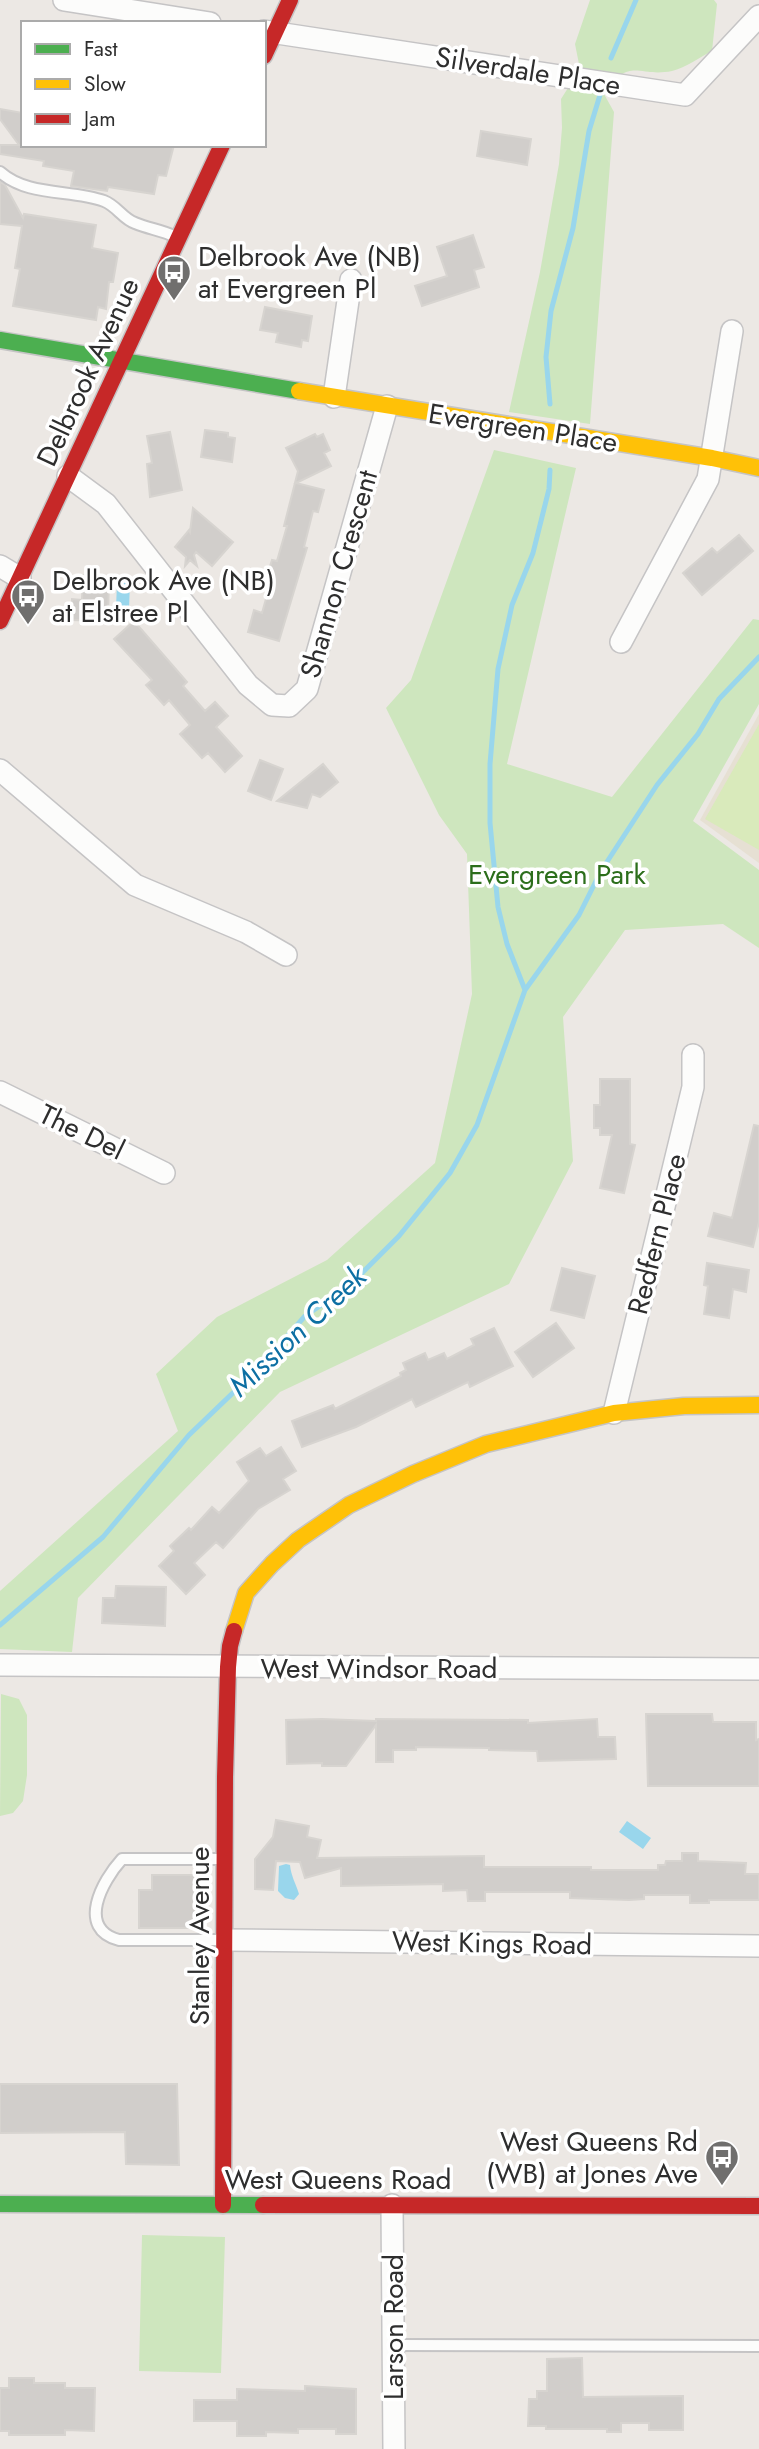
<svg xmlns="http://www.w3.org/2000/svg" width="759" height="2449" viewBox="0 0 759 2449" font-family="Jost,sans-serif">
  <style>
    .education { fill: #e6e0d3 }
    .green { fill: #cee6be }
    .pitch { fill: #d9eabb }
    .water { fill: #99d6ec }
    .lines { fill: none; stroke-linecap: round; stroke-linejoin: round }
    .stream { stroke: #99d6ec; stroke-width: 5 }
    .building { fill: #d1cecb; stroke: #d7d4d0; stroke-width: 2 }
    .lane-casing { stroke: #c5c4c5; stroke-width: 14 }
    .street-casing { stroke: #c5c4c5; stroke-width: 24 }
    .fast-casing { stroke: #c5c4c5; stroke-width: 19 }
    .slow-casing { stroke: #c5c4c5; stroke-width: 19 }
    .jam-casing { stroke: #c5c4c5; stroke-width: 19 }
    .lane { stroke: #fcfcfb; stroke-width: 10 }
    .street { stroke: #fcfcfb; stroke-width: 21 }
    .fast { stroke: #4caf50; stroke-width: 16 }
    .slow { stroke: #ffc107; stroke-width: 16 }
    .jam { stroke: #c62828; stroke-width: 16 }
    .labels { text-anchor: middle; dominant-baseline: central; stroke-width: 7; stroke-linejoin: round; paint-order: stroke }
    .street-label { font-size: 28px; fill: #2e2e2e; stroke: #fff }
    .poi-label { font-size: 28px; fill: #2e2e2e; stroke: #fff; text-anchor: start }
    .park-label { font-size: 28px; fill: #2c6e1b; stroke: #fff }
    .water-label { font-size: 30px; font-style: italic; fill: #0d6fa3; stroke: #fff }
  </style>
  <rect width="100%" height="100%" fill="#ece8e4"/>
  <path class="education" d="M759,714V863L700,820Z"/>
  <path class="green" d="M590,0H714L717,4L712,51C700,57 685,68 672,71C638,78 630,55 604,94L614,112L590,424L509,412L540,272L559,164L562,128L561,99L580,69L575,44Z
    M494,450L576,468L507,764L612,797L753,619L759,620V704L693,821L759,870V948L723,924L625,930L563,1017L573,1161L509,1284L280,1392L78,1598L72,1652L0,1649V1591L178,1431L156,1374L217,1317L327,1260L435,1163L472,994L467,854L439,815L386,708L411,680Z
    M1,1694L19,1699L27,1715V1775L23,1801L13,1813L0,1816Z
    M142,2235L225,2237L221,2373L139,2371Z"/>
  <path class="pitch" d="M759,724V850L705,819Z"/>
  <path class="water" d="M117,582L130,583L129,609H116Z
    M627,1821L651,1838L643,1849L619,1832Z
    M286,1864L290,1865C291,1876 296,1884 299,1894L294,1900L285,1898L278,1891L279,1866Z"/>
  <g class="lines">
    <path class="stream" d="M611,58L636,0
      M550,404L546,357L551,311L573,228L589,131L600,95
      M525,990L507,944L498,907L490,823V764L498,669L512,605L533,553L549,489L550,470
      M0,1625L103,1537L189,1435L262,1365L305,1316L348,1287L399,1236L450,1173L477,1125L525,990L579,915L601,871L657,785L698,734L719,699L759,657"/>
  </g>
  <path class="building" d="M0,109L23,113V145H174L166,176L158,175L154,194L108,187L107,191L71,186L74,171L43,166L44,161L0,154V145H19L0,119Z
    M481,131L531,139L527,165L477,156Z
    M0,182L5,185L23,218L24,214L96,225L92,248L118,253L113,282H109L106,309L98,307L96,320L13,306L20,269L15,268L22,226L0,224Z
    M473,235L484,267L474,270L479,287L422,306L415,286L447,276L437,247Z
    M265,307L312,316L308,341L302,340L301,347L276,342L278,333L260,330Z
    M205,430L228,433V437L235,438L232,462L201,457Z
    M170,432L182,490L150,497L147,464L152,463L147,436Z
    M315,434L317,437L323,434L330,450L324,453L331,466L296,483L324,490L318,512L313,511L304,547L307,548L279,641L248,632L254,610L262,613L271,581L266,579L272,560L277,561L287,526H284L298,471L286,448Z
    M193,508L233,542L212,566L196,552L194,555L197,566L190,560L185,566L186,557L175,547L189,530L190,532Z
    M739,535L753,551L702,595L683,573L712,548L717,553Z
    M83,575L109,577L108,621L71,620L72,599L82,600Z
    M134,621L187,682L183,686L205,711L215,702L228,716L216,727L242,756L225,772L208,753L202,758L180,734L190,725L169,700L164,705L146,685L152,680L114,639Z
    M260,760L283,769L271,800L248,791Z
    M323,764L338,782L320,797L312,794L307,808L277,801Z
    M600,1079H630V1144L635,1145L624,1193L600,1188L612,1135H600V1128H594V1105H600Z
    M754,1125L759,1126V1222L753,1247L708,1236L714,1213L732,1218Z
    M707,1263L749,1270L746,1292L733,1289L729,1318L704,1314L708,1286L704,1285Z
    M562,1268L595,1276L584,1318L551,1310Z
    M556,1323L574,1348L533,1377L515,1352Z
    M494,1328L513,1366L470,1387L468,1382L416,1407L412,1399L356,1427L302,1447L292,1421L333,1405L335,1409L401,1376L400,1373L406,1370L403,1363L425,1353L428,1360L444,1353L447,1359L474,1345L471,1339Z
    M281,1447L296,1471L283,1479L290,1490L258,1509L223,1548L216,1542L194,1563L205,1575L186,1594L159,1566L174,1551L170,1546L189,1528L191,1530L212,1507L219,1513L249,1481L237,1462L260,1448L266,1456Z
    M116,1586L166,1587L165,1626L102,1623L103,1598H115Z
    M646,1714H712L713,1722H756V1740L759,1739V1786H648Z
    M322,1719L376,1721V1719L528,1720V1723L597,1719L598,1737H615L616,1759L538,1761L537,1751L489,1750V1748L416,1747V1750H393V1762H376V1725L346,1766H322V1763L287,1764L286,1720Z
    M276,1820L309,1826L307,1837L321,1840L317,1858L484,1856V1867H591V1870H658V1865H665L666,1861H682V1853H698V1861L746,1863L745,1874H759V1900H709V1903H690V1895H644V1899L629,1900L570,1898V1892H485V1901H468L467,1890L443,1891V1884L341,1886V1868L305,1878L300,1862L276,1861L273,1890L255,1889V1859L273,1837Z
    M152,1875H196V1928H139V1890H152Z
    M0,2084H177L179,2165L126,2164L125,2132L0,2133Z
    M582,2358L583,2397L683,2396V2430H649V2423H621V2432H607V2429H546V2426H528L529,2399H537V2391H547V2359Z
    M9,2378H34V2383H65V2388H95L94,2431L65,2430V2435H9V2431H0V2388H9Z
    M305,2386L356,2389V2434H336V2429H298V2433L266,2432V2436H237V2421H194V2400H237V2389L305,2391Z"/>
  <g class="lines">
    <g class="lane-casing">
      <path id="lane" d="M0,172C28,197 71,189 104,201C117,206 123,219 135,223C149,229 162,230 176,237
        M221,1940H119C76,1929 102,1881 122,1859H223
        M393,2345L759,2346"/>
    </g>
    <g class="street-casing">
      <path id="street" d="M64,0L210,23
        M264,31L685,95L759,16
        M334,397L351,280
        M68,476L106,504L248,685L272,705L289,706L307,689L387,406
        M0,566L20,578
        M621,642L708,479L732,331
        M0,770L135,885L246,932L286,955
        M0,1092L164,1173
        M614,1413L693,1087V1055
        M0,1665L759,1669
        M225,1940L759,1946
        M392,2205L394,2449"/>
    </g>
    <g class="fast-casing">
      <path id="fast" d="M0,340L299,391
        M0,2204L263,2205"/>
    </g>
    <g class="slow-casing">
      <path id="slow" d="M299,391L712,458L759,468
        M234,1631L246,1593L272,1564L298,1540L349,1505L413,1474L486,1444L614,1413L684,1406L759,1405"/>
    </g>
    <g class="jam-casing">
      <path id="jam" d="M264,56L290,0
        M0,621L222,145
        M223,2205L225,1777L228,1667L230,1646L234,1631
        M263,2205L759,2206"/>
    </g>
    <use href="#lane" class="lane"/>
    <use href="#street" class="street"/>
    <use href="#fast" class="fast"/>
    <use href="#slow" class="slow"/>
    <use href="#jam" class="jam"/>
  </g>
  <defs>
    <g id="bus-pin" transform="scale(1.75)"><path d="M0 17L-7.5 6A9.5 9.5 0 1 1 7.5 6Z" fill="#706f6e" stroke="#fff"/><path d="M-5-6H5V4H4V6H2V4H-2V6H-4V4H-5ZM-3.5-4V0h7V-4ZM-3.5 1.2v1.5H-2V1.2ZM2 1.2v1.5H3.5V1.2Z" fill="#fff"/></g>
  </defs>
  <g fill-rule="evenodd">
    <use href="#bus-pin" x="174" y="272"/>
    <use href="#bus-pin" x="28" y="596"/>
    <use href="#bus-pin" x="722" y="2157"/>
  </g>
  <g class="labels">
    <g class="street-label">
      <text transform="translate(528 71) rotate(9)">Silverdale Place</text>
      <text transform="translate(88 372) rotate(-65)">Delbrook Avenue</text>
      <text transform="translate(523 428) rotate(9)">Evergreen Place</text>
      <text transform="translate(339 574) rotate(-74)">Shannon Crescent</text>
      <text transform="translate(82 1132) rotate(26)">The Del</text>
      <text transform="translate(657 1234) rotate(-76)">Redfern Place</text>
      <text x="379" y="1668">West Windsor Road</text>
      <text transform="translate(199 1936) rotate(-90)">Stanley Avenue</text>
      <text transform="translate(492 1943) rotate(1)">West Kings Road</text>
      <text x="338" y="2179">West Queens Road</text>
      <text transform="translate(393 2327) rotate(-90)">Larson Road</text>
    </g>
    <g class="poi-label">
      <text x="198" y="256">Delbrook Ave (NB)<tspan x="198" dy="32">at Evergreen Pl</tspan></text>
      <text x="52" y="580">Delbrook Ave (NB)<tspan x="52" dy="32">at Elstree Pl</tspan></text>
      <text x="698" y="2141" text-anchor="end">West Queens Rd<tspan x="698" dy="32">(WB) at Jones Ave</tspan></text>
    </g>
    <g class="park-label">
      <text x="557" y="874">Evergreen Park</text>
    </g>
    <g class="water-label">
      <text transform="translate(297 1331) rotate(-43)">Mission Creek</text>
    </g>
  </g>
  <rect x="21" y="21" width="245" height="126" fill="#ffffff" stroke="#ababab" stroke-width="2"/>
  <rect x="35" y="44" width="35" height="10" fill="#4caf50" stroke="#ababab" stroke-width="2"/>
  <text x="84" y="56" font-size="21" fill="#2e2e2e">Fast</text>
  <rect x="35" y="79" width="35" height="10" fill="#ffc107" stroke="#ababab" stroke-width="2"/>
  <text x="84" y="91" font-size="21" fill="#2e2e2e">Slow</text>
  <rect x="35" y="114" width="35" height="10" fill="#c62828" stroke="#ababab" stroke-width="2"/>
  <text x="84" y="126" font-size="21" fill="#2e2e2e">Jam</text>
</svg>
